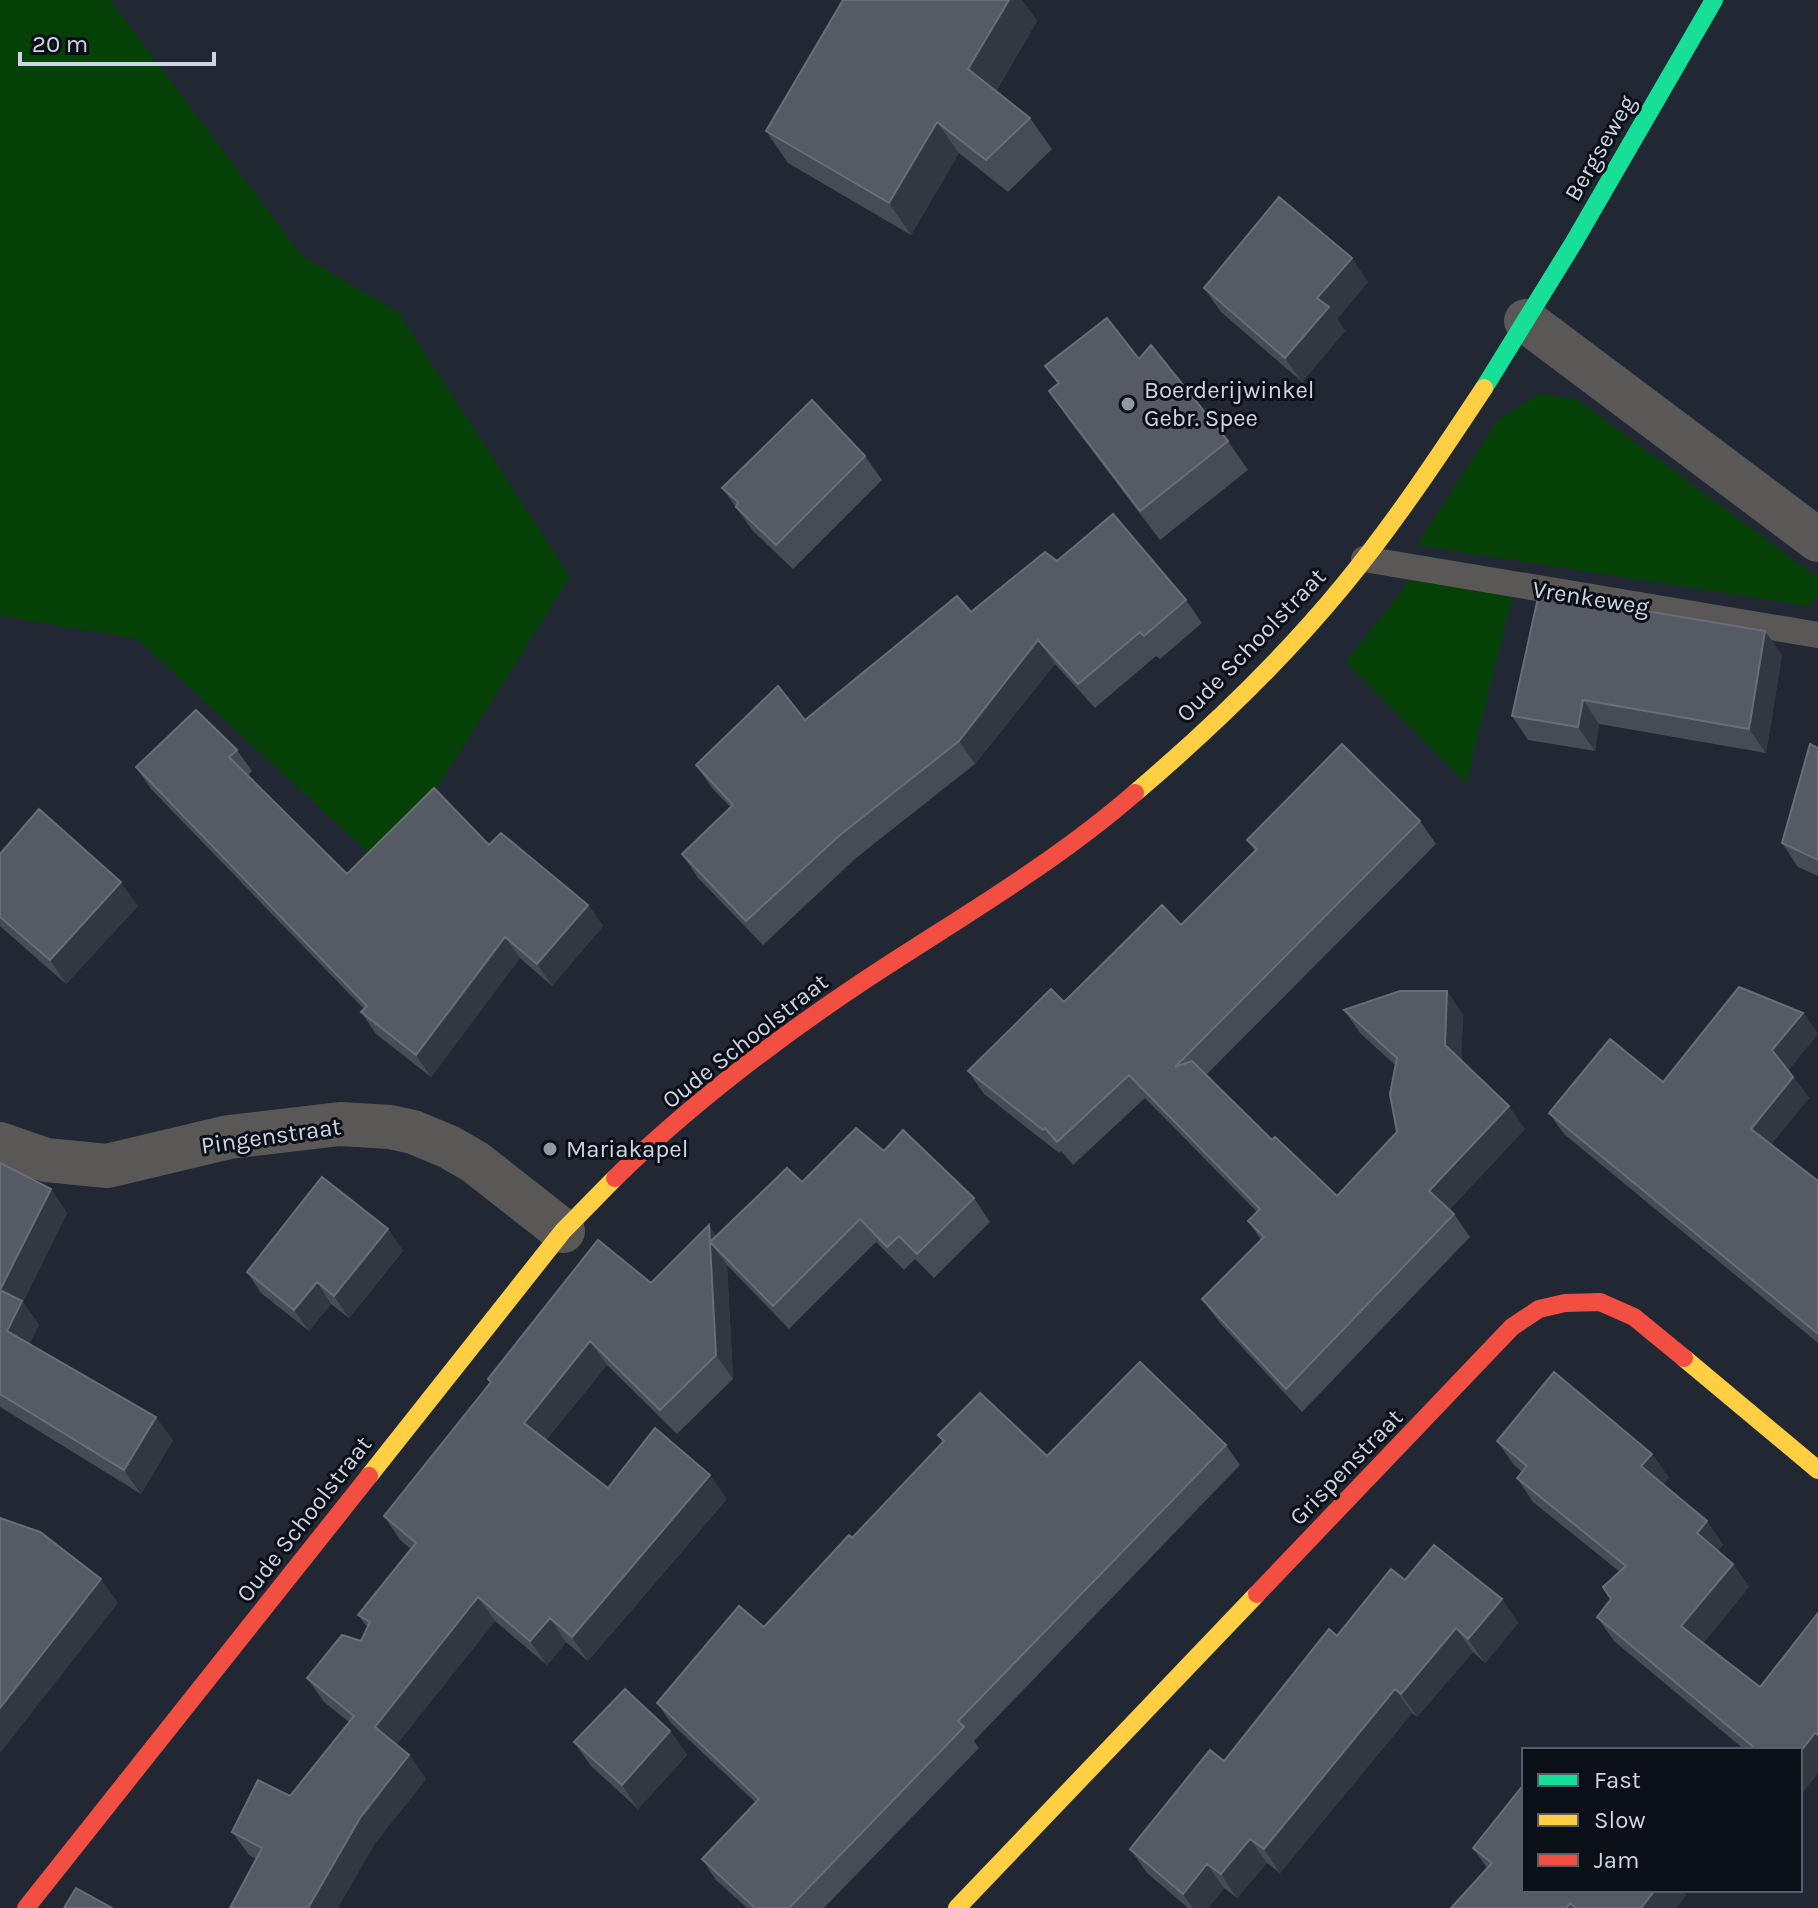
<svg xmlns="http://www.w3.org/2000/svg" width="1818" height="1908" viewBox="0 0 1818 1908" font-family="Karla,sans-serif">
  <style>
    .green { fill: #054107 }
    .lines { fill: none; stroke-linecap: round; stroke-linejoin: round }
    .lane { stroke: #595857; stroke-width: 26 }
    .street { stroke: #595857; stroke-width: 44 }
    .fast { stroke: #16e098; stroke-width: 18 }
    .slow { stroke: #ffcf43; stroke-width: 18 }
    .jam { stroke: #f24e42; stroke-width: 18 }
    .wall { fill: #464b55 }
    .shaded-wall { fill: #323741 }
    .building { fill: #555a64; stroke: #686d78; stroke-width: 2 }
    .poi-dot { fill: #9198a5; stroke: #0a0f18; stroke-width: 3 }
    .labels { text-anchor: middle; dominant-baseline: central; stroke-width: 6; stroke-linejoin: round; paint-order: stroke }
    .street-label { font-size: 24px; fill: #cdd5e3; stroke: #0a0f18 }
    .poi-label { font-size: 24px; fill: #cdd5e3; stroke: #0a0f18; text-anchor: start }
  </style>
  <rect width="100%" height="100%" fill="#222833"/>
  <path class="green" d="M0,0H110L302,256L398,312L570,577L386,869L137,639L0,616Z
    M1540,393L1578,400L1818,578V596L1808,606L1417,545L1498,420Z
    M1411,579L1514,591L1466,783L1346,662Z"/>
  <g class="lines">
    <path class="lane" d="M1364,559L1818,635"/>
    <path class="street" d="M1526,321L1818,540
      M0,1144L46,1160L107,1166L229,1137L340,1124L390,1127L413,1132L449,1147L475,1162L563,1231"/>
    <path class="fast" d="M1484,388L1574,242L1714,0"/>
    <path class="slow" d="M1135,793C1209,730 1281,661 1342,587C1394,524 1439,456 1484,388
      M1684,1358L1818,1470
      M369,1476L563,1231L615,1178
      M957,1908L1257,1594"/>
    <path class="jam" d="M615,1178C690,1105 775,1040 862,982C954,921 1051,866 1135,793
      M1257,1594L1512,1327L1539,1309L1565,1303L1600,1302L1634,1317L1684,1358
      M26,1908L369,1476"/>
  </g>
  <path class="wall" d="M843,0H1022L1037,21L996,91L1030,118L1052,149L1008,192L959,153L911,235L788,163L766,131Z
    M1368,282L1337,319L1345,331L1302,382L1221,312L1204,288Z
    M1139,359L1228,441L1248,470L1160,540L1069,420L1049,391L1058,384L1045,366Z
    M865,456L882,480L793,569L753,531L722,488Z
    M1057,561L1186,600L1202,623L1160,659L1156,656L1095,708L1055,664L975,764L856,858L763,945L698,878L682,854L731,808L712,788L696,765L805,720L971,612Z
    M1782,655L1766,753L1599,724L1595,751L1528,740L1512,716Z
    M1818,748V876L1798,867L1782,843Z
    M237,750L252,771L248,776L347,874L588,905L603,926L552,986L520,958L431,1077L376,1034L361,1012L364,1009L151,789L136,767Z
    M1420,821L1436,844L1206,1075L1272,1140L1337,1196L1397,1132L1395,1065L1360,1033L1344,1010L1463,1014L1461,1061L1525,1129L1449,1210L1454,1214L1470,1237L1302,1412L1219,1322L1202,1299L1261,1240L1248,1221L1257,1212L1145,1098L1073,1165L1061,1151L1059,1153L984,1094L968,1071L1064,1002L1181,925L1255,851L1247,840Z
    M0,854L138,906L66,984L0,926Z
    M1803,1013L1818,1034L1788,1070L1809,1098L1771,1144L1818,1181V1343L1564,1134L1549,1113L1663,1082Z
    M884,1151L974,1198L990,1222L934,1278L915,1259L904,1270L876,1242L789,1329L727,1265L733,1379L677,1434L607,1365L546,1440L608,1488L727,1499L588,1661L566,1642L547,1665L495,1621L396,1745L409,1755L426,1779L376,1842L256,1859L249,1855L232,1832L290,1796L349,1722L324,1702L307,1678L361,1641L368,1628L358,1615L411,1549L400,1540L384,1516L490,1383L488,1379L651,1283L717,1236L802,1182Z
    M0,1163L51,1189L67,1213L23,1302L39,1325L29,1344L173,1440L141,1494L0,1407Z
    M388,1229L403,1251L349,1318L331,1304L309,1331L261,1293L247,1272Z
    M938,1435L1047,1456L1226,1445L1240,1465L974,1741L979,1748L824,1908H747L716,1880L702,1859L756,1803L671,1723L657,1703L764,1627L852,1538L943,1442Z
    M1497,1441L1652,1454L1669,1478L1663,1484L1707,1521L1723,1545L1718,1551L1733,1564L1749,1587L1703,1643L1760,1687L1818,1613V1773L1800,1795V1750H1745L1614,1641L1597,1617L1611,1599L1620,1572L1533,1502L1517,1478L1522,1472L1514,1465Z
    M1405,1580L1502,1599L1518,1623L1485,1663L1473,1652L1417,1717L1412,1713L1280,1873L1267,1863L1237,1898L1224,1888L1208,1908H1188L1147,1873L1130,1849L1224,1761L1337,1636Z
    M670,1731L687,1755L638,1809L591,1766L574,1742Z
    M1473,1848L1524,1890H1682L1686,1895L1676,1908H1451L1487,1868Z"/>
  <path class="shaded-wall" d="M1009,0H1022L1037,21L990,100L968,69Z
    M937,122L959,153L911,235L889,203Z
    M1352,258L1368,282L1337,319L1345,331L1302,382L1285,358L1317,298Z
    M1765,631L1782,655L1766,753L1749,729Z
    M1038,640L1055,664L975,764L959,741Z
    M1583,700L1599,724L1595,751L1578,727Z
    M121,882L138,906L66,984L50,960Z
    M588,905L603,926L552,986L537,964Z
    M505,937L520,958L431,1077L416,1055Z
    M1447,991L1463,1014L1461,1069L1445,1045Z
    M1803,1013L1818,1034L1787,1072L1772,1050Z
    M1793,1077L1809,1098L1767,1150L1751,1129Z
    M1509,1106L1525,1129L1445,1214L1429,1191Z
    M51,1189L67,1213L23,1302L39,1325L24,1355L7,1331L0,1290Z
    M709,1225L726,1249L710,1242L727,1265L733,1379L716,1355Z
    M388,1229L403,1251L349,1318L334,1296Z
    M317,1282L331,1304L309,1331L294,1310Z
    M590,1341L607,1365L540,1447L524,1423Z
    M156,1417L173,1440L141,1494L124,1470Z
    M1652,1454L1669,1478L1658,1490L1641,1466Z
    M710,1475L727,1499L588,1661L572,1637Z
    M1707,1521L1723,1545L1713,1557L1697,1533Z
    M1733,1564L1749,1587L1698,1650L1681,1626Z
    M101,1579L118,1603L0,1753V1708Z
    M478,1597L495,1621L391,1751L375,1727Z
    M1502,1599L1518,1623L1485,1663L1468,1639Z
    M550,1618L566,1642L547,1665L530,1641Z
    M1456,1628L1473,1652L1417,1717L1401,1694Z
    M1395,1689L1412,1713L1280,1873L1264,1849Z
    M670,1731L687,1755L638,1809L622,1785Z
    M1815,1733L1818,1736V1773L1800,1795V1752Z
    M409,1755L426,1779L376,1842L338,1908H308L360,1818Z
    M1250,1839L1267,1863L1237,1898L1221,1874Z
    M1207,1864L1224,1888L1208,1908H1193L1183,1894Z
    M1655,1890H1682L1686,1895L1676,1908H1641Z"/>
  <path class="building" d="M843,0H1009L968,69L1030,118L986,160L937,122L889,203L766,131Z
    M1279,197L1352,258L1317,298L1329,307L1285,358L1204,288Z
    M1107,318L1139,359L1151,345L1228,441L1140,511L1049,391L1059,383L1045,366Z
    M812,400L865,456L776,545L736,507L738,502L722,488Z
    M1113,514L1186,600L1144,636L1140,632L1078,684L1038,640L959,741L840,835L746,921L682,854L733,805L696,765L778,686L805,720L957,596L971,612L1045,552L1057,561Z
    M1539,593L1765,631L1749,729L1583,700L1578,727L1512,716Z
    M196,710L237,750L229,757L347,874L434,788L489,845L501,833L588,905L537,964L505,937L416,1055L361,1012L367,1006L136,767Z
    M1342,744L1420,821L1175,1067L1192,1061L1272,1140L1275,1137L1337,1196L1397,1132L1390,1094L1397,1058L1344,1010L1400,991H1447L1445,1045L1509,1106L1429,1191L1454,1214L1286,1389L1202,1299L1264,1237L1248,1221L1260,1209L1129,1075L1057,1142L1045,1128L1043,1130L968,1071L1051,989L1064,1002L1162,905L1181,925L1257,849L1247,840Z
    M1810,744L1818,748V860L1782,843Z
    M39,809L121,882L50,960L0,917V854Z
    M1739,987L1803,1013L1772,1050L1793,1077L1751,1129L1818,1181V1334L1549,1113L1610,1039L1663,1082Z
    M856,1128L884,1151L903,1130L974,1198L917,1254L899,1236L887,1247L860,1219L773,1306L710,1242L787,1168L802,1182Z
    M0,1163L51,1189L0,1290Z
    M322,1177L388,1229L334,1296L317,1282L294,1310L247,1272Z
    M709,1225L716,1355L660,1410L590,1341L524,1423L608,1488L655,1428L710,1475L572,1637L550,1618L530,1641L478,1597L375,1727L409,1755L360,1818L308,1908H230L262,1848L232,1832L258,1780L290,1796L354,1716L307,1678L342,1635L361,1641L370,1622L358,1615L416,1543L384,1516L491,1382L488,1379L598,1240L651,1283Z
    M0,1290L22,1301L7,1331L156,1417L124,1470L0,1394Z
    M1140,1362L1226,1445L958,1721L964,1727L789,1908H755L702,1859L759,1799L657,1703L739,1606L764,1627L849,1535L852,1538L944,1441L938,1435L980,1393L1047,1456Z
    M1554,1372L1652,1454L1641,1466L1707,1521L1697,1533L1733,1564L1681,1626L1760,1687L1818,1613V1735L1815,1733L1800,1752V1750H1757L1597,1617L1611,1599L1603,1587L1626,1566L1517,1478L1527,1466L1497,1441Z
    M0,1518L40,1532L101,1579L0,1708Z
    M1434,1545L1502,1599L1468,1639L1456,1628L1401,1694L1395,1689L1264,1849L1250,1839L1221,1874L1207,1864L1183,1894L1130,1849L1210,1750L1224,1761L1329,1629L1337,1636L1391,1569L1405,1580Z
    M625,1689L670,1731L622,1785L574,1742Z
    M1524,1784V1890H1655L1641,1908H1576L1570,1903L1566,1908H1451L1492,1863L1473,1848Z
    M76,1888L112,1908H64Z"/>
  <g class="poi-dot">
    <circle cx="1128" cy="404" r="8"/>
    <circle cx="550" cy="1149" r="8"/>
  </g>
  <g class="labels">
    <g class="street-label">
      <text transform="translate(1600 148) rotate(-60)">Bergseweg</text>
      <text transform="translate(1591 598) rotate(9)">Vrenkeweg</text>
      <text transform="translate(1251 645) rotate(-46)">Oude Schoolstraat</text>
      <text transform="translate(745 1041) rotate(-38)">Oude Schoolstraat</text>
      <text transform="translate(271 1136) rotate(-8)">Pingenstraat</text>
      <text transform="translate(1346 1467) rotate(-46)">Grispenstraat</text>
      <text transform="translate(304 1519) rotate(-52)">Oude Schoolstraat</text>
    </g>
    <g class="poi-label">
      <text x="1144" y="390">Boerderijwinkel<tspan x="1144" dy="28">Gebr. Spee</tspan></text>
      <text x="566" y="1149">Mariakapel</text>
    </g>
  </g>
  <rect x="1522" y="1748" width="280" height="144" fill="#0a0f18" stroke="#585e69" stroke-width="2"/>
  <rect x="1538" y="1774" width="40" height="12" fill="#16e098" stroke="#585e69" stroke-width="2"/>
  <text x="1594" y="1788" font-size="24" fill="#cdd5e3">Fast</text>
  <rect x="1538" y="1814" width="40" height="12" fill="#ffcf43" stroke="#585e69" stroke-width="2"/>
  <text x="1594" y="1828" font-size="24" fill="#cdd5e3">Slow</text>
  <rect x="1538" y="1854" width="40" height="12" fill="#f24e42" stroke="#585e69" stroke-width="2"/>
  <text x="1594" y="1868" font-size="24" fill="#cdd5e3">Jam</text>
  <path d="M20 52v12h194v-12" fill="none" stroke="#cdd5e3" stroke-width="4"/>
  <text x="32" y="52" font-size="24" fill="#cdd5e3" stroke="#0a0f18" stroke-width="6" paint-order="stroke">20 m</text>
</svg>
